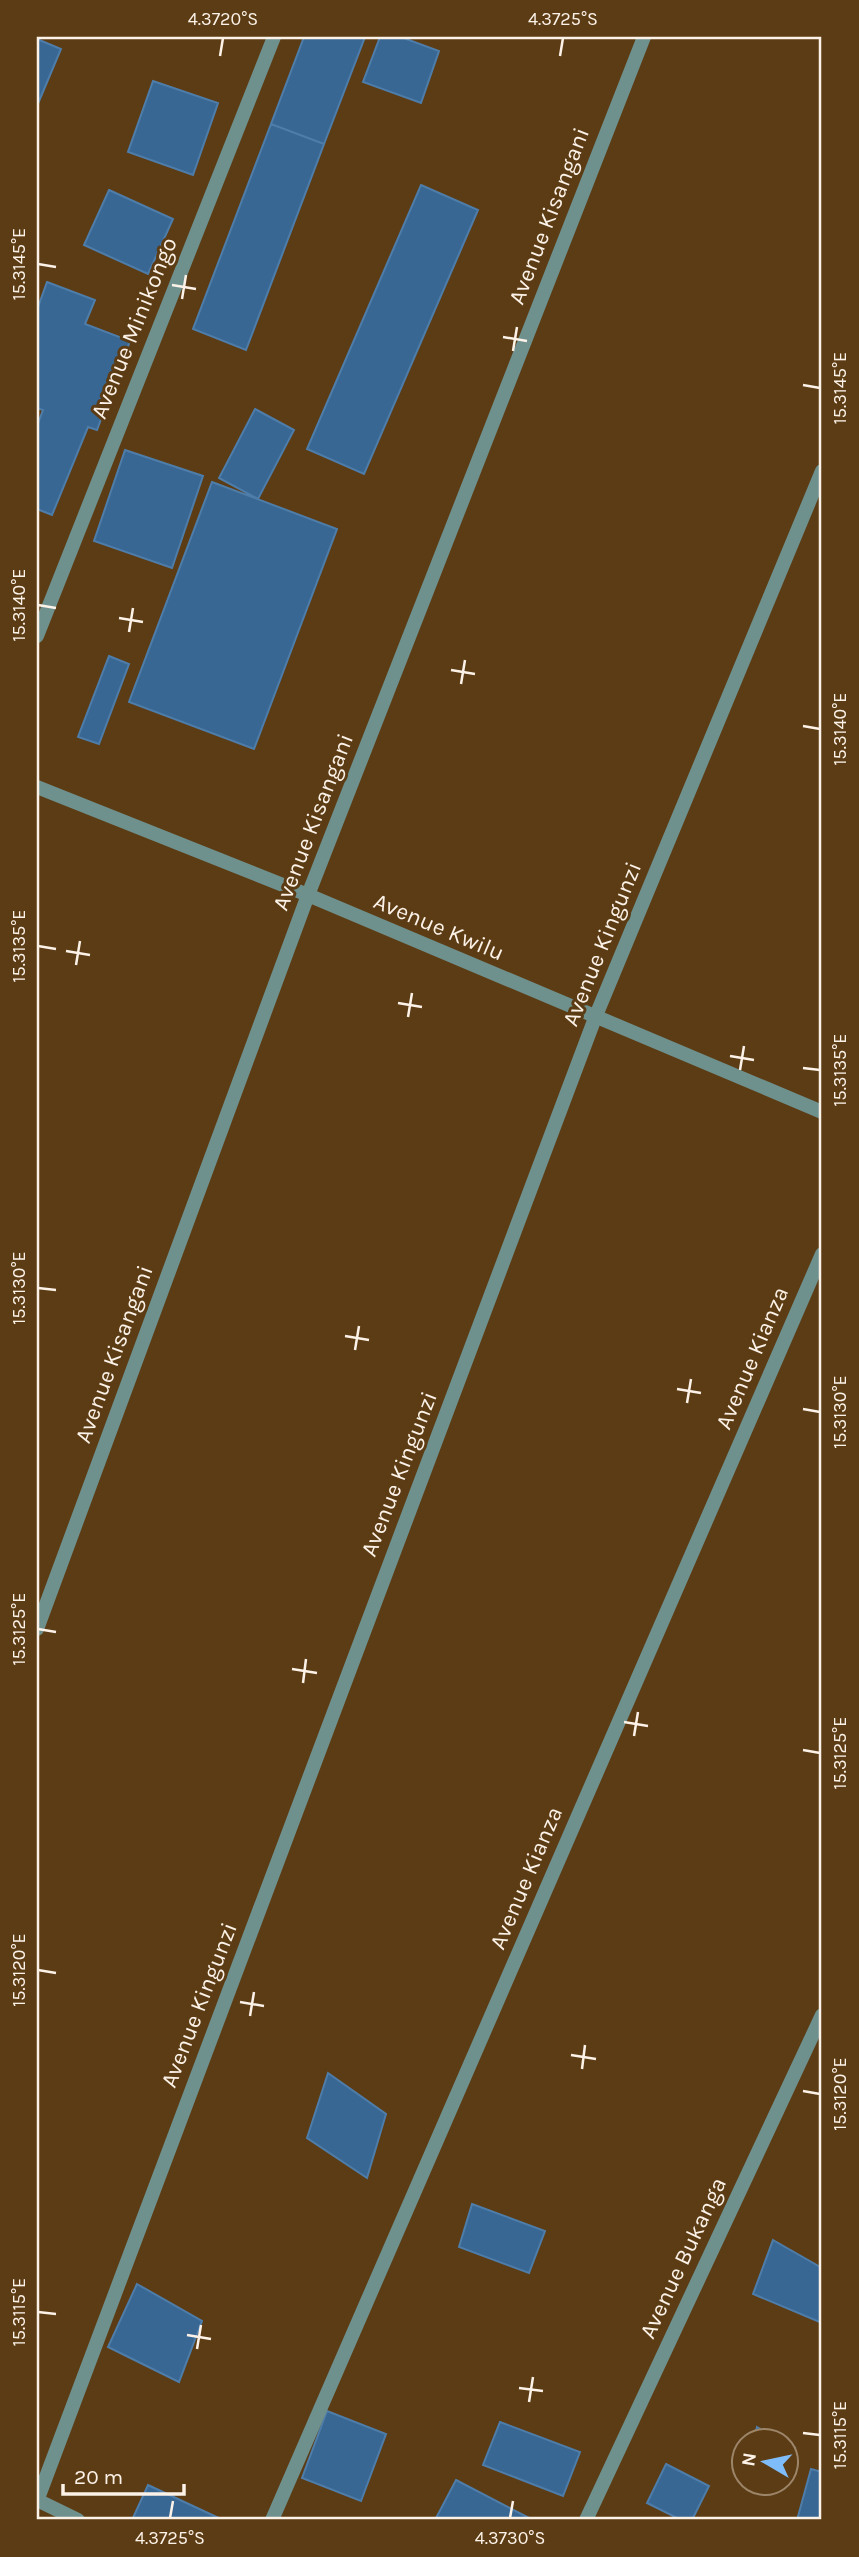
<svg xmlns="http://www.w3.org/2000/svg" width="859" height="2557" viewBox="0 0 859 2557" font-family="Karla,sans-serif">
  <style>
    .building { fill: #396793; stroke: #4e7daa; stroke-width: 2 }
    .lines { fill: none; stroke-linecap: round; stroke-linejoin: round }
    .minor { stroke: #6e918e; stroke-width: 14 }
    .ticks { fill: none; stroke: #fcf2e8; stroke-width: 2.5 }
    .labels { text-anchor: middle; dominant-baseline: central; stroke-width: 6; stroke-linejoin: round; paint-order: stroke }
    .street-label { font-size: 23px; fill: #fcf2e8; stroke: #5c3c14 }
    .neatline { fill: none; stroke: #fcf2e8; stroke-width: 2.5 }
    .ticks-label { font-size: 18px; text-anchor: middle; fill: #fcf2e8 }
  </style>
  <rect width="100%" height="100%" fill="#5c3c14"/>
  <path class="building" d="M304,37H365L324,144L271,124Z
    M380,37H401L439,51L421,103L363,82Z
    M37,39L61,49L37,106Z
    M153,81L218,103L193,175L128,152Z
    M271,124L324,144L246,350L193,329Z
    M421,185L478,210L364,474L307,449Z
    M109,190L173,219L148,274L84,245Z
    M47,282L95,300L85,324L130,341L97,430L88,427L52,515L37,509V426L43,410L37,408V310Z
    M255,409L294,430L258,499L219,478Z
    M125,450L203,476L172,568L94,541Z
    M212,482L337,529L254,749L129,702Z
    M109,656L129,664L99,744L78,737Z
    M328,2073L386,2114L367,2178L307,2138Z
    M472,2204L545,2231L529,2273L459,2247Z
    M773,2240L822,2268V2323L753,2294Z
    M137,2284L202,2321L179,2382L108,2347Z
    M327,2411L386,2434L361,2501L302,2478Z
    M500,2422L580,2452L563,2496L483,2465Z
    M757,2427L783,2442H753Z
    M786,2443L795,2448L786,2467Z
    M666,2464L709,2486L692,2520H681L647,2503Z
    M811,2469L822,2472V2520H797Z
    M456,2480L533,2520H435Z
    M148,2485L223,2520H132Z"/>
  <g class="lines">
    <path class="minor" d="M37,636L274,37
      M37,787L308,895L822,1112
      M37,1629L308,895L644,37
      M37,2500L78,2520
      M37,2501L595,1018L822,471
      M272,2520L822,1254
      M586,2520L822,2015"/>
  </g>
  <path class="ticks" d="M220,56L223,38M560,56L563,38M38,264L56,267M172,285L196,289M182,299L186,275M503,337L527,341M513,351L517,327M803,385L820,388M38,605L56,608M119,618L143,622M129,632L133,608M451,670L475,674M461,684L465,660M803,726L820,729M38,946L56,949M66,951L90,955M76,965L80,941M398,1003L422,1007M408,1017L412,993M730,1056L754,1060M803,1068L820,1070M740,1070L744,1046M38,1288L56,1290M345,1336L369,1340M355,1350L359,1326M677,1389L701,1393M687,1403L691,1379M803,1409L820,1412M38,1629L56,1632M292,1669L317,1673M303,1683L306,1659M624,1722L648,1726M634,1736L638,1712M803,1750L820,1753M38,1970L56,1973M240,2002L264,2006M250,2016L254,1992M571,2055L596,2059M582,2069L585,2045M803,2091L820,2094M38,2312L56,2314M187,2335L211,2339M197,2349L201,2325M519,2388L543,2391M529,2402L533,2377M803,2433L820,2435M170,2518L173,2501M510,2518L513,2501"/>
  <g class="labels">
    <g class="street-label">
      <text transform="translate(549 216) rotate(-69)">Avenue Kisangani</text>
      <text transform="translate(134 328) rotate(-68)">Avenue Minikongo</text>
      <text transform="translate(313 822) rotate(-69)">Avenue Kisangani</text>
      <text transform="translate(439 927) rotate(23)">Avenue Kwilu</text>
      <text transform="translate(602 944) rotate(-68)">Avenue Kingunzi</text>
      <text transform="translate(114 1354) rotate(-70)">Avenue Kisangani</text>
      <text transform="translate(752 1358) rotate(-67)">Avenue Kianza</text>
      <text transform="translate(399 1474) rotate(-69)">Avenue Kingunzi</text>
      <text transform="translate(526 1878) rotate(-67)">Avenue Kianza</text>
      <text transform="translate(199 2005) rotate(-69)">Avenue Kingunzi</text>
      <text transform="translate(683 2258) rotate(-65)">Avenue Bukanga</text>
    </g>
  </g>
  <rect width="859" height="2557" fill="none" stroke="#5c3c14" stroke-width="77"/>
  <g transform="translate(765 2462) rotate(279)"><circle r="33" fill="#5c3c14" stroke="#9c8569" stroke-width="2"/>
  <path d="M0-5L12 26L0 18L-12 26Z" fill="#7fbdfa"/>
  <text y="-10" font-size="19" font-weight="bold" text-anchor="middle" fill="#fcf2e8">N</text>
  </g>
  <path d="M63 2484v10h121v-10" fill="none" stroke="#fcf2e8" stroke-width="3.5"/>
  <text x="74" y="2484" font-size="21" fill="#fcf2e8" stroke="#5c3c14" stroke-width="5" paint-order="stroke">20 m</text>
  <rect x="38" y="38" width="782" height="2480" class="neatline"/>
  <g class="ticks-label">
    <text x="223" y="25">4.3720°S</text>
    <text x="563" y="25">4.3725°S</text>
    <text transform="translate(19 264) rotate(-90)" y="6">15.3145°E</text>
    <text transform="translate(840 388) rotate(-90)" y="6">15.3145°E</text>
    <text transform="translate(19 605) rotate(-90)" y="6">15.3140°E</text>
    <text transform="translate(840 729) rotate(-90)" y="6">15.3140°E</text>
    <text transform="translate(19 946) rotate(-90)" y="6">15.3135°E</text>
    <text transform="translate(840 1070) rotate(-90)" y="6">15.3135°E</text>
    <text transform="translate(19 1288) rotate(-90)" y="6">15.3130°E</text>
    <text transform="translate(840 1412) rotate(-90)" y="6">15.3130°E</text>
    <text transform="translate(19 1629) rotate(-90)" y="6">15.3125°E</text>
    <text transform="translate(840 1753) rotate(-90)" y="6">15.3125°E</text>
    <text transform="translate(19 1970) rotate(-90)" y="6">15.3120°E</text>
    <text transform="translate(840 2094) rotate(-90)" y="6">15.3120°E</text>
    <text transform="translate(19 2312) rotate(-90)" y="6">15.3115°E</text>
    <text transform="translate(840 2435) rotate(-90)" y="6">15.3115°E</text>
    <text x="170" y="2544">4.3725°S</text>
    <text x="510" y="2544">4.3730°S</text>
  </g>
</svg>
